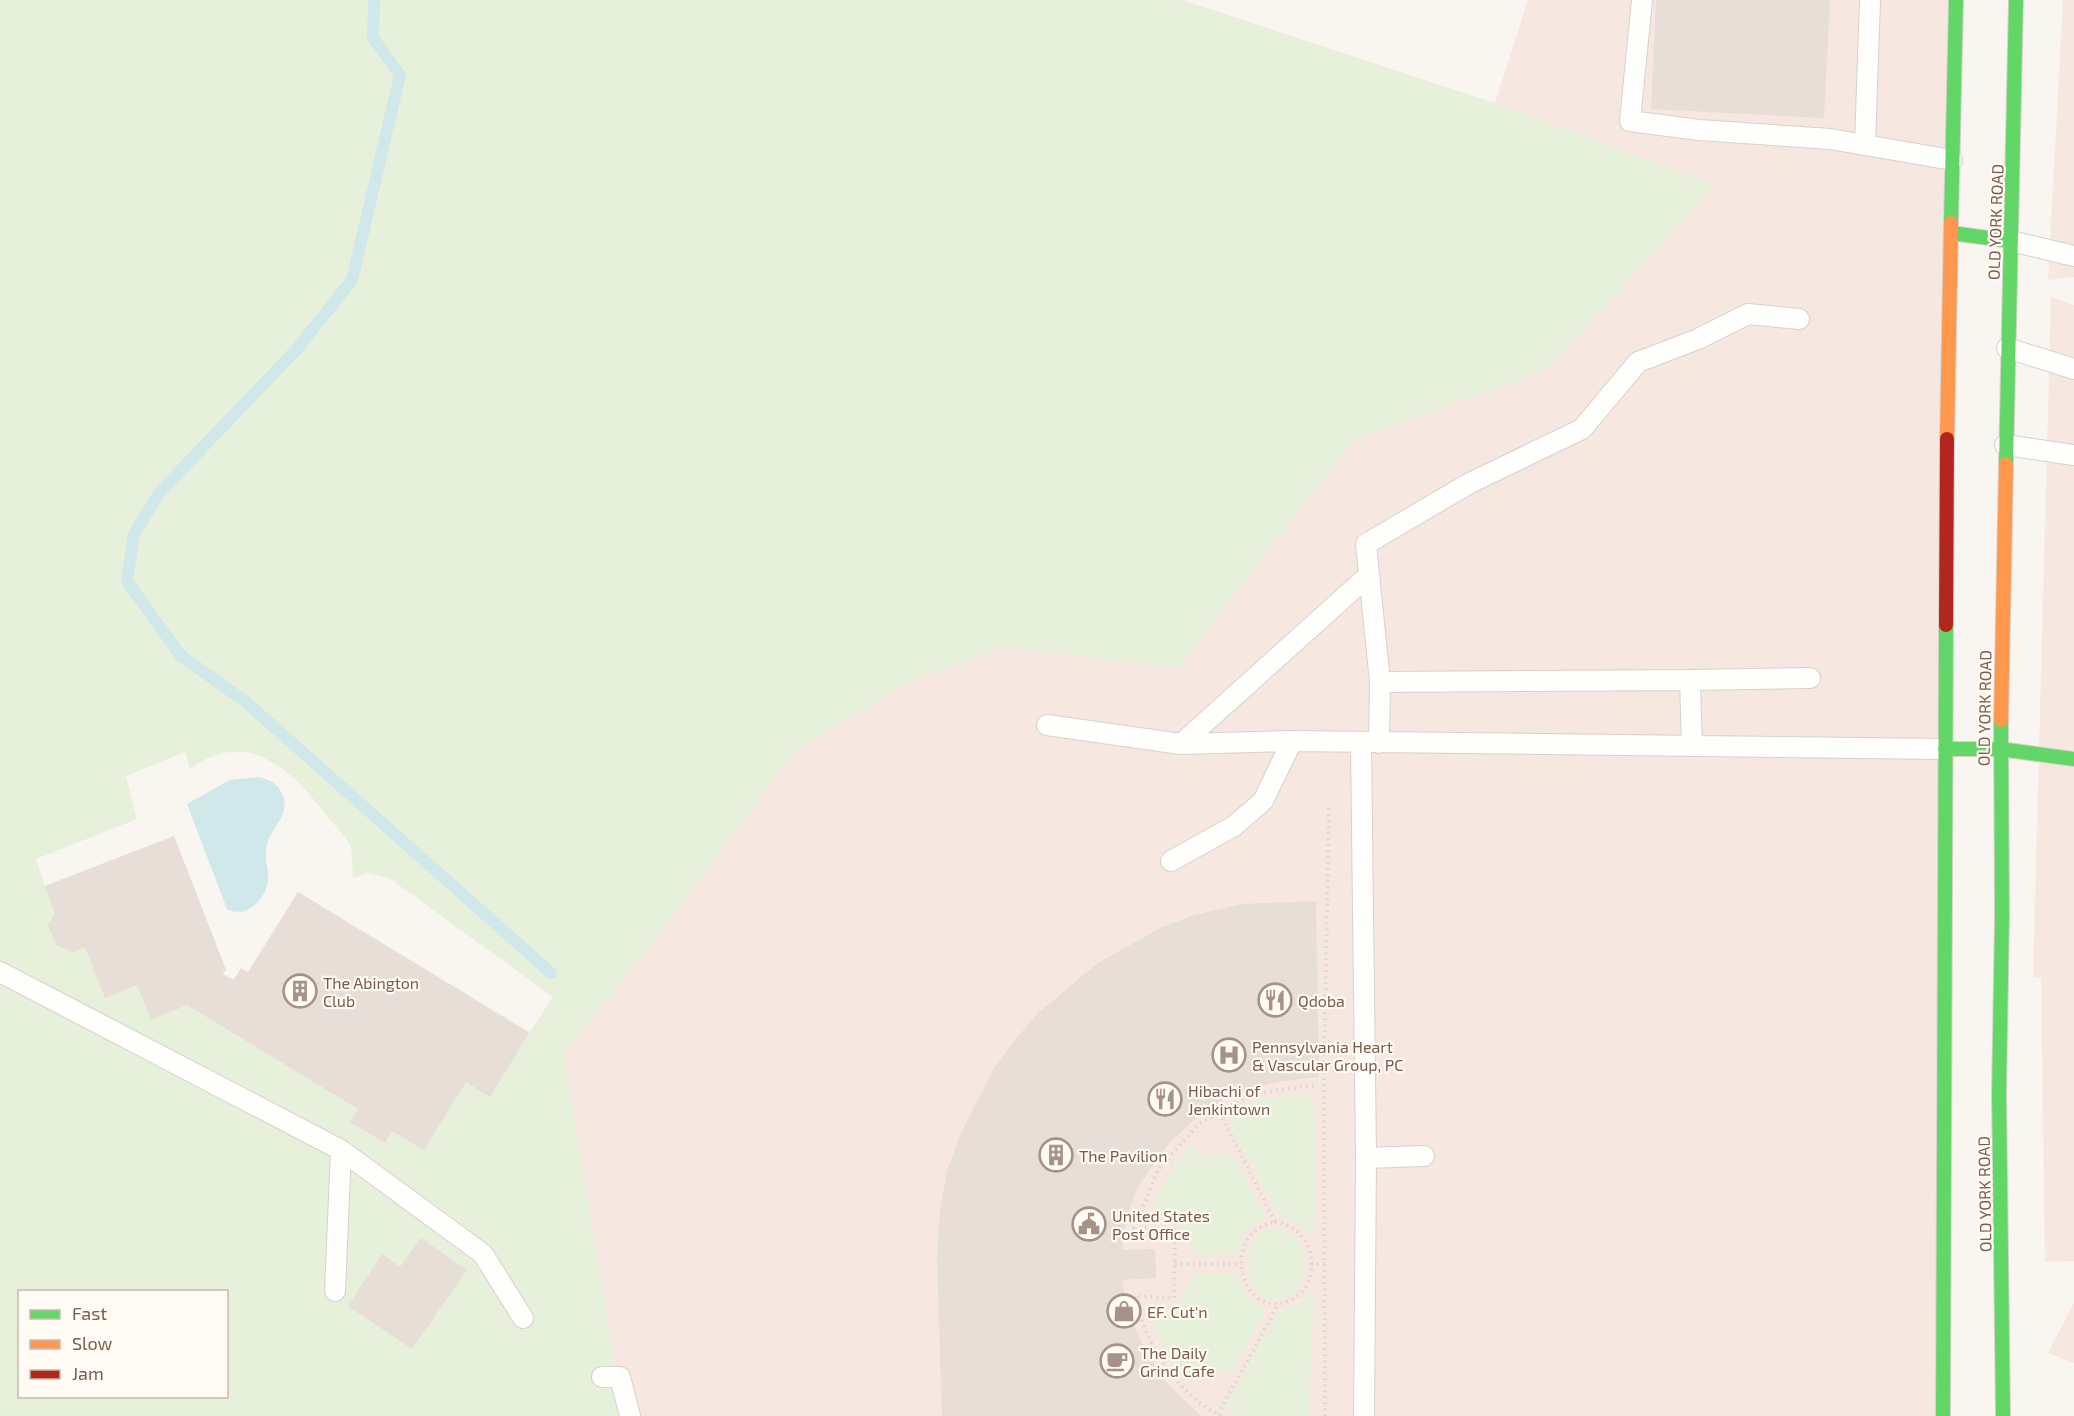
<svg xmlns="http://www.w3.org/2000/svg" width="2074" height="1416" viewBox="0 0 2074 1416" font-family="'Exo 2',sans-serif">
  <style>
    .commercial { fill: #f6e8e1 }
    .green { fill: #e7f0db; fill-rule: evenodd }
    .water { fill: #d0e8ea }
    .lines { fill: none; stroke-linecap: round; stroke-linejoin: round }
    .stream { stroke: #d0e8ea; stroke-width: 12 }
    .building { fill: #e6ded7 }
    .lane-casing { stroke: #d7d1cb; stroke-width: 22 }
    .fast-casing { stroke: #d9d2cb; stroke-width: 16 }
    .slow-casing { stroke: #d9d2cb; stroke-width: 16 }
    .jam-casing { stroke: #d9d2cb; stroke-width: 16 }
    .path { stroke: #dcd5d0; stroke-width: 4; stroke-dasharray: 1.5 4.5; stroke-linecap: butt }
    .lane { stroke: #fefefd; stroke-width: 20 }
    .fast { stroke: #63d668; stroke-width: 14 }
    .slow { stroke: #ff974d; stroke-width: 14 }
    .jam { stroke: #b3261e; stroke-width: 14 }
    .labels { text-anchor: middle; dominant-baseline: central; stroke-width: 4.5; stroke-linejoin: round; paint-order: stroke }
    .street-label { font-size: 16px; fill: #7a5c4d; stroke: #fffaf3 }
    .poi-label { font-size: 16px; fill: #7a5c4d; stroke: #fffaf3; text-anchor: start }
  </style>
  <rect width="100%" height="100%" fill="#f9f5f0"/>
  <path class="commercial" d="M1528,0H1956L1935,1416H623L564,1053L649,948L794,752L902,685L1003,647L1178,668L1353,440L1547,370L1715,185L1495,103Z
    M2063,0H2074V277L2048,280Z
    M2051,297L2074,305V1261L2045,1262L2041,978L2033,977Z
    M2074,1303V1363L2048,1353Z"/>
  <path class="green" d="M0,0H1182L1495,103L1715,185L1547,370L1353,440L1178,668L1003,647L902,685L794,752L649,948L564,1053L623,1416H0ZM185,752L190,769C247,726 293,771 327,816C334,825 345,835 350,845C353,854 352,868 353,878L367,873L389,878L553,997L530,1032L298,892L249,972L241,968L233,980L223,974L226,970L174,836L45,886L36,859L137,819L126,776ZM20,1292H226V1396H20Z
    M1292,1094L1314,1095L1315,1235H1310C1302,1219 1285,1222 1275,1210L1226,1116L1262,1099Z
    M1190,1144C1203,1158 1216,1159 1233,1152L1264,1213L1263,1218L1242,1236L1239,1254L1193,1255C1188,1232 1177,1217 1155,1208V1196Z
    M1275,1227C1301,1231 1314,1259 1301,1283C1297,1291 1291,1295 1284,1298C1246,1314 1231,1236 1275,1227Z
    M1192,1273L1237,1274L1248,1298L1263,1308L1265,1313L1232,1373C1219,1367 1199,1373 1189,1382C1176,1362 1157,1344 1153,1320C1175,1311 1186,1294 1192,1273Z
    M1314,1283L1309,1416H1239L1226,1408L1275,1316C1292,1299 1299,1318 1314,1283Z"/>
  <path class="water" d="M259,777C269,780 277,783 281,792C294,816 267,828 266,851C265,860 269,870 268,879C267,898 246,920 227,909L187,804L230,780Z"/>
  <g class="lines">
    <path class="stream" d="M374,0L373,38L400,75L352,280L296,350L160,492L134,534L127,581L181,656L246,702L551,973"/>
  </g>
  <path class="building" d="M1656,0H1830L1824,118L1651,109Z
    M174,836L226,970L222,974L234,980L241,968L248,972L298,892L529,1033L490,1097L466,1082L424,1150L392,1131L385,1143L350,1122L358,1109L187,1005L151,1020L137,985L105,998L85,947L73,952L56,945L48,925L55,914L45,886Z
    M1316,901L1319,1077L1281,1081L1247,1090L1220,1101L1193,1121L1168,1144L1137,1188L1126,1220L1122,1250L1155,1249L1156,1278L1122,1280L1128,1311L1139,1337L1164,1380L1201,1416H942L937,1258L940,1210L947,1171L960,1135L993,1070L1015,1040L1038,1013L1098,963L1160,928L1194,915L1242,904Z
    M421,1238L467,1270L412,1349L348,1306L382,1254L400,1267Z"/>
  <g class="lines">
    <g class="lane-casing">
      <path id="lane" d="M1642,0L1630,121L1699,130L1830,139L1952,160
        M1865,145L1870,0
        M2011,241L2074,256
        M2007,348L2074,369
        M2005,445L2074,455
        M1380,682L1690,680
        M1047,725L1181,744L1292,741L1945,749
        M1361,743L1366,1158L1364,1416
        M1379,743L1380,682L1366,544L1470,483L1582,429L1638,362L1698,339L1748,314L1799,319
        M1181,744L1369,575
        M1692,746L1690,680L1810,678
        M1171,861L1234,826L1263,801L1292,741
        M0,972L341,1150L335,1291
        M341,1150L483,1254L523,1318
        M1366,1158L1424,1156
        M602,1377H620L630,1416"/>
    </g>
    <g class="fast-casing">
      <path id="fast" d="M1951,223L1956,0
        M1951,233L2011,241
        M2006,464L2016,0
        M2001,720L2002,917L1999,1094L2003,1416
        M1945,749H2000L2074,759
        M1943,1416L1946,625"/>
    </g>
    <g class="slow-casing">
      <path id="slow" d="M1947,439L1951,223
        M2001,720L2006,464"/>
    </g>
    <g class="jam-casing">
      <path id="jam" d="M1946,625L1947,439"/>
    </g>
    <path class="path" d="M1220,1113L1275,1222
      M1275,1222C1305,1226 1320,1257 1307,1285C1304,1292 1297,1297 1290,1300C1243,1324 1216,1233 1275,1222Z
      M1175,1264H1242
      M1311,1264H1325
      M1218,1414L1278,1305
      M1221,1416C1176,1393 1145,1344 1135,1296L1174,1298L1175,1230L1134,1228L1158,1170L1199,1124L1253,1094L1315,1085
      M1325,1416L1324,1067L1329,806"/>
    <use href="#lane" class="lane"/>
    <use href="#fast" class="fast"/>
    <use href="#slow" class="slow"/>
    <use href="#jam" class="jam"/>
  </g>
  <defs>
    <g id="building-ring" transform="scale(1.725)"><circle r="9.5" fill="#fffaf3" stroke="#a69286" stroke-width="1.5"/><path d="M-4-6H4V6H1V3H-1V6H-4ZM-2.5-4.3h1.7v1.8h-1.7ZM.8-4.3h1.7v1.8H.8ZM-2.5-1h1.7V.8h-1.7ZM.8-1h1.7V.8H.8Z" fill="#a69286"/></g>
    <g id="restaurant-ring" transform="scale(1.725)"><circle r="9.5" fill="#fffaf3" stroke="#a69286" stroke-width="1.5"/><path d="M-5-6h1v4h1v-4h1v4h1v-4h1v5L-1.5 .5V6h-2V.5L-5-1ZM5-6V6H3V1.5H1.5Q1.5-4 5-6Z" fill="#a69286"/></g>
    <g id="hospital-ring" transform="scale(1.725)"><circle r="9.5" fill="#fffaf3" stroke="#a69286" stroke-width="1.5"/><path d="M-5-5h3v3.5h4V-5h3V5h-3V1.5h-4V5h-3Z" fill="#a69286"/></g>
    <g id="civic-ring" transform="scale(1.725)"><circle r="9.5" fill="#fffaf3" stroke="#a69286" stroke-width="1.5"/><path d="M-.6-6.5H3V-4.5H.6V-3L4-1V1h2V6H-6V1h2V-1L-.6-3ZM-1.2 2.5V6h2.4V2.5Z" fill="#a69286"/></g>
    <g id="shop-ring" transform="scale(1.725)"><circle r="9.5" fill="#fffaf3" stroke="#a69286" stroke-width="1.5"/><path d="M-5-2.5h2.3a2.7 3.5 0 0 1 5.4 0H5L5.5 6h-11ZM-1.5-2.5h3a1.5 2.3 0 0 0-3 0Z" fill="#a69286"/></g>
    <g id="cafe-ring" transform="scale(1.725)"><circle r="9.5" fill="#fffaf3" stroke="#a69286" stroke-width="1.5"/><path d="M-5.5-4.5H6V0H3Q3 3.5 0 3.5H-2.5Q-5.5 3.5-5.5 0ZM3-3.2v2h1.7v-2ZM-6 4.5H4V6H-6Z" fill="#a69286"/></g>
  </defs>
  <g fill-rule="evenodd">
    <use href="#building-ring" x="300" y="991"/>
    <use href="#restaurant-ring" x="1275" y="1000"/>
    <use href="#hospital-ring" x="1229" y="1055"/>
    <use href="#restaurant-ring" x="1165" y="1099"/>
    <use href="#building-ring" x="1056" y="1155"/>
    <use href="#civic-ring" x="1089" y="1224"/>
    <use href="#shop-ring" x="1124" y="1311"/>
    <use href="#cafe-ring" x="1117" y="1361"/>
  </g>
  <g class="labels">
    <g class="street-label">
      <text transform="translate(1995 222) rotate(-88)">OLD YORK ROAD</text>
      <text transform="translate(1984 708) rotate(-89)">OLD YORK ROAD</text>
      <text transform="translate(1984 1194) rotate(-91)">OLD YORK ROAD</text>
    </g>
    <g class="poi-label">
      <text x="323" y="982">The Abington<tspan x="323" dy="18">Club</tspan></text>
      <text x="1298" y="1000">Qdoba</text>
      <text x="1252" y="1046">Pennsylvania Heart<tspan x="1252" dy="18">&amp; Vascular Group, PC</tspan></text>
      <text x="1188" y="1090">Hibachi of<tspan x="1188" dy="18">Jenkintown</tspan></text>
      <text x="1079" y="1155">The Pavilion</text>
      <text x="1112" y="1215">United States<tspan x="1112" dy="18">Post Office</tspan></text>
      <text x="1147" y="1311">EF. Cut'n</text>
      <text x="1140" y="1352">The Daily<tspan x="1140" dy="18">Grind Cafe</tspan></text>
    </g>
  </g>
  <rect x="18" y="1290" width="210" height="108" fill="#fffaf3" stroke="#cabbb1" stroke-width="1.5"/>
  <rect x="30" y="1310" width="30" height="9" fill="#63d668" stroke="#cabbb1" stroke-width="1.5"/>
  <text x="72" y="1320" font-size="18" fill="#7a5c4d">Fast</text>
  <rect x="30" y="1340" width="30" height="9" fill="#ff974d" stroke="#cabbb1" stroke-width="1.5"/>
  <text x="72" y="1350" font-size="18" fill="#7a5c4d">Slow</text>
  <rect x="30" y="1370" width="30" height="9" fill="#b3261e" stroke="#cabbb1" stroke-width="1.5"/>
  <text x="72" y="1380" font-size="18" fill="#7a5c4d">Jam</text>
</svg>
